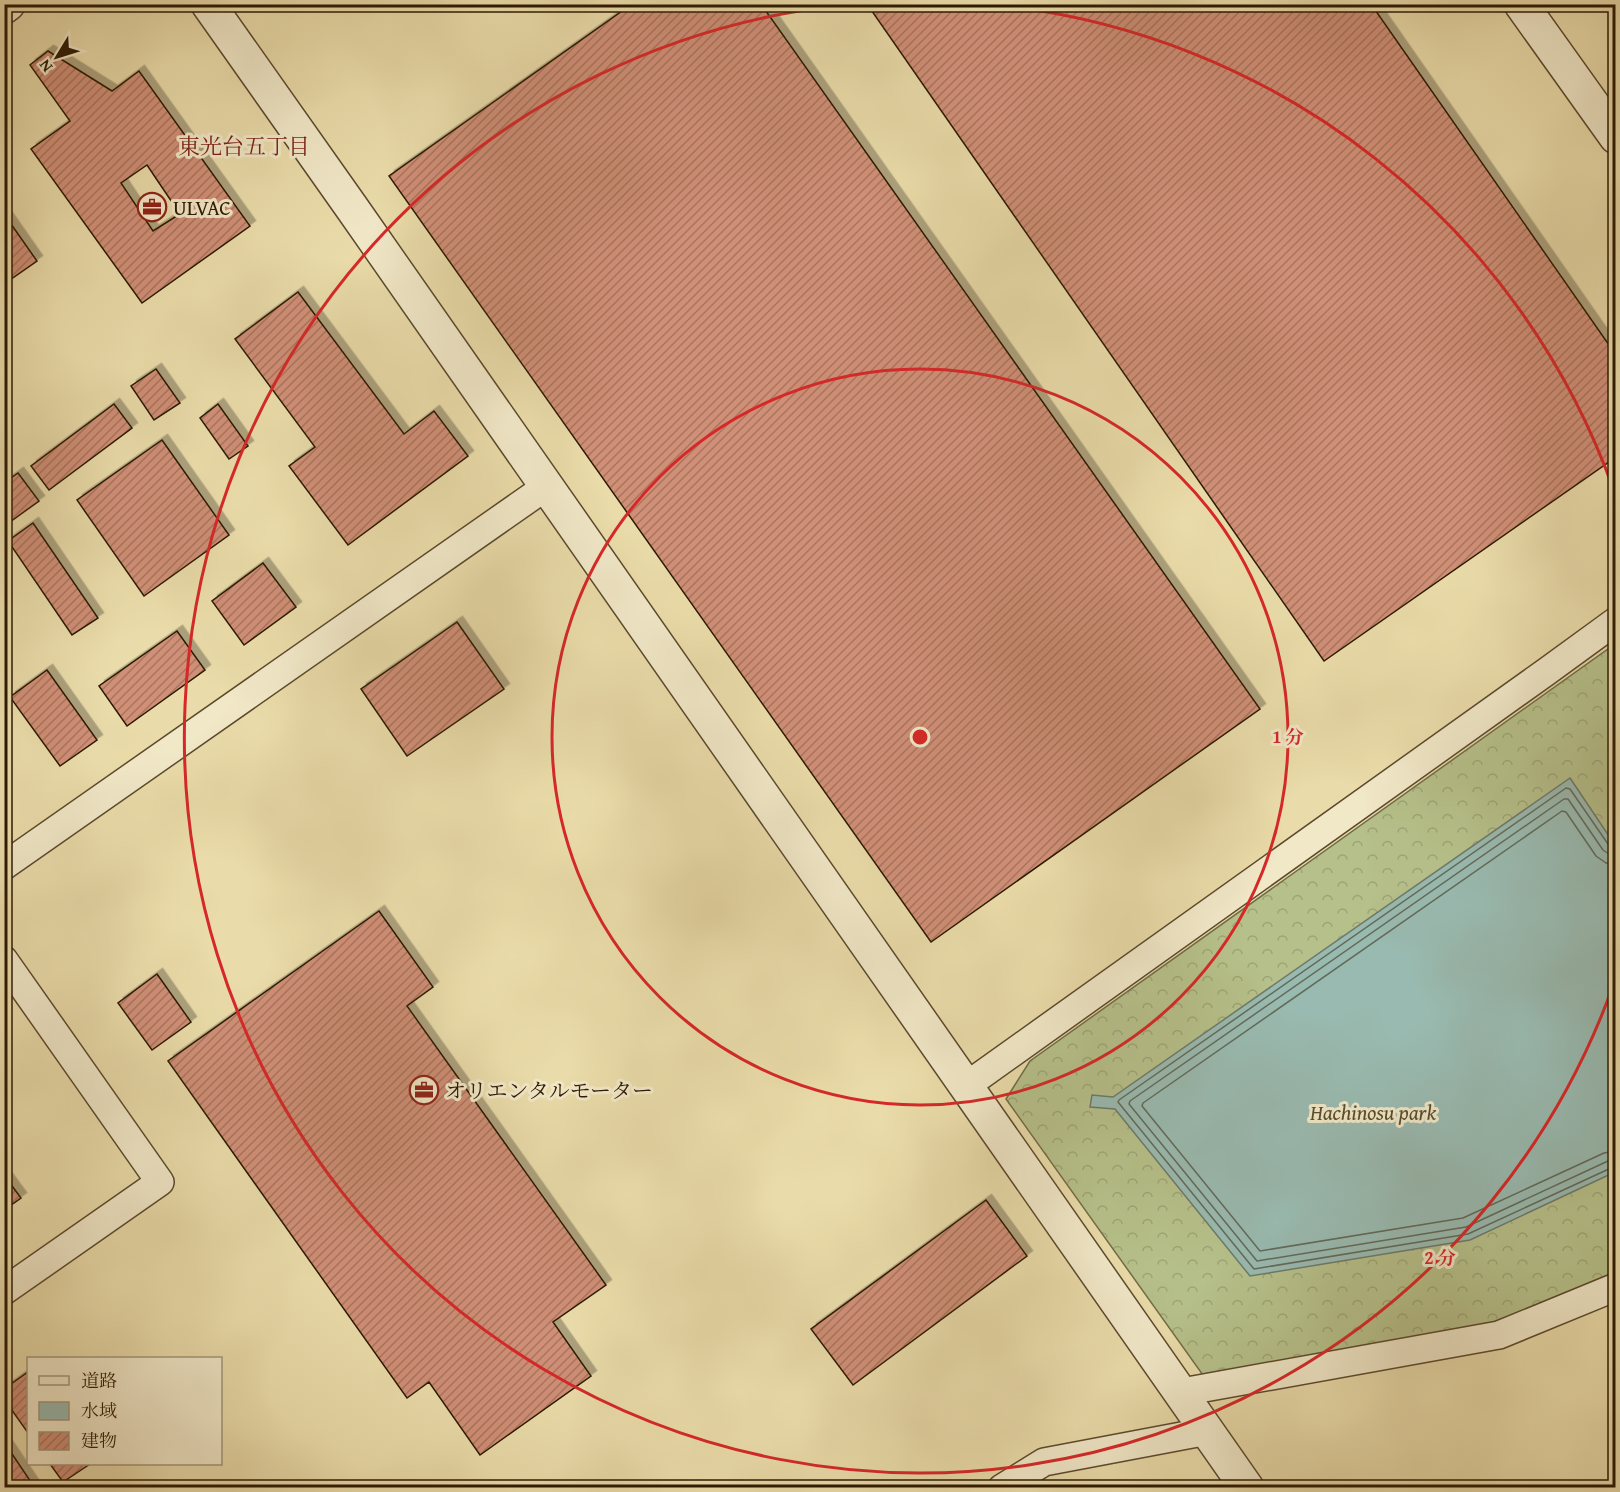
<svg xmlns="http://www.w3.org/2000/svg" width="1620" height="1492" viewBox="0 0 1620 1492" font-family="'Gentium Book Plus','Noto Serif JP',serif">
  <style>
    .forest { fill: url(#forest-crowns); stroke: #716d46; stroke-width: 1.5 }
    .water { fill: #99bab0; stroke: #6d7a6b; stroke-width: 1.5 }
    .lines { fill: none; stroke-linecap: round; stroke-linejoin: round }
    .shore { stroke: #626a5a; stroke-width: 1.5 }
    .building { fill: url(#building-hatch); stroke: #2c1a03; stroke-width: 1.5; fill-rule: evenodd; filter: url(#shadow) }
    .minor-casing { stroke: #5c4a2d; stroke-width: 30 }
    .tertiary-casing { stroke: #5c4a2d; stroke-width: 36 }
    .minor { stroke: #f1e8c8; stroke-width: 27 }
    .tertiary { stroke: #f1e8c8; stroke-width: 33 }
    .ring { fill: none; stroke: #d62828; stroke-width: 3 }
    .labels { text-anchor: middle; dominant-baseline: central; stroke-width: 6; stroke-linejoin: round; paint-order: stroke }
    .poi-label { font-size: 21px; fill: #2c1a03; stroke: #f1e8c8; text-anchor: start }
    .park-label { font-size: 21px; font-style: italic; fill: #554c2c; stroke: #f1e8c8 }
    .neighbourhood-label { font-size: 22px; fill: #7a1f14; stroke: #f1e8c8 }
    .centre { fill: #d62828; stroke: #f1e8c8; stroke-width: 3 }
    .ring-label { font-size: 18px; text-anchor: middle; font-weight: bold; fill: #d62828; stroke: #f1e8c8; stroke-width: 6; stroke-linejoin: round; paint-order: stroke }
  </style>
  <defs>
    <pattern id="forest-crowns" width="20" height="18" patternUnits="userSpaceOnUse" patternTransform="scale(1.5)"><rect width="20" height="18" fill="#b6c08a"/><path d="M2 6a3 3 0 1 1 6 0M12 15a3 3 0 1 1 6 0" fill="none" stroke="#9da475"/></pattern>
    <pattern id="building-hatch" width="6" height="6" patternUnits="userSpaceOnUse" patternTransform="scale(1.5)"><rect width="6" height="6" fill="#d08f77"/><path d="M-1 1l2-2M0 6l6-6M5 7l2-2" fill="none" stroke="#a9745f"/></pattern>
    <filter id="shadow"><feDropShadow dx="5.5" dy="-5.5" stdDeviation="0" flood-color="#0004"/></filter>
  </defs>
  <rect width="100%" height="100%" fill="#eadcaa"/>
  <filter id="stains"><feTurbulence type="fractalNoise" baseFrequency=".00333" numOctaves="4"/><feColorMatrix values="0 0 0 0 .2 0 0 0 0 .09 0 0 0 0 .02 0 0 0 .5 -.17"/></filter>
  <radialGradient id="worn" r=".72"><stop offset=".6" stop-color="#630" stop-opacity="0"/><stop offset="1" stop-color="#630" stop-opacity=".3"/></radialGradient>
  <path class="forest" d="M1615,644V1282L1499,1335L1205,1378L1006,1099L1030,1061Z"/>
  <path class="water" d="M1570,778L1615,845V1172L1470,1240L1250,1276L1115,1109L1090,1107L1092,1095L1113,1097Z"/>
  <g class="lines">
    <path class="shore" d="M1616,847H1612L1608,844L1570,789L1566,788L1119,1100L1118,1102L1254,1269L1468,1234L1611,1168H1616
      M1616,855L1609,854L1603,850L1568,799H1564L1130,1101L1129,1104L1257,1261L1466,1227L1608,1161L1616,1160
      M1616,864L1606,863L1596,856L1566,812L1562,811L1143,1103L1142,1106L1260,1251L1463,1218L1604,1153L1616,1151"/>
  </g>
  <path class="building" d="M632,4H761L1260,709L931,942L389,176Z
    M867,4H1371L1616,355V457L1324,661Z
    M48,51L112,91L139,71L250,226L142,303L31,149L70,121L30,65ZM147,165L180,214L153,231L121,183Z
    M4,214L37,261L4,284Z
    M298,292L404,434L434,411L468,456L348,545L289,466L315,447L235,339Z
    M156,369L180,403L154,420L131,386Z
    M114,404L132,428L49,490L31,466Z
    M218,404L248,446L229,459L200,418Z
    M162,440L229,535L144,596L77,500Z
    M18,473L39,501L10,522L4,514V483Z
    M33,523L98,618L72,635L8,541Z
    M263,563L296,607L244,645L212,601Z
    M457,622L504,689L407,756L361,689Z
    M177,631L205,670L127,726L99,686Z
    M47,670L97,740L60,766L10,697Z
    M379,911L433,987L407,1006L606,1285L553,1322L591,1376L480,1455L429,1382L407,1398L168,1061Z
    M157,974L191,1022L152,1050L118,1003Z
    M4,1175L21,1198L4,1210Z
    M986,1200L1027,1256L853,1385L811,1329Z
    M28,1372V1433L4,1399V1389Z
    M4,1442L35,1488H4Z
    M50,1464H90L63,1482Z"/>
  <g class="lines">
    <g class="minor-casing">
      <path id="minor" d="M4,866L547,486
        M4,960L160,1182L4,1291
        M966,1086L1546,672L1616,621
        M1182,1392L1499,1335L1616,1287
        M1002,1488L1044,1462L1208,1431"/>
    </g>
    <g class="tertiary-casing">
      <path id="tertiary" d="M208,4L352,208L1247,1488
        M1521,4L1616,137
        M4,7L8,4"/>
    </g>
    <use href="#minor" class="minor"/>
    <use href="#tertiary" class="tertiary"/>
  </g>
  <g class="ring">
    <circle cx="920" cy="737" r="368"/>
    <path d="M1614 983A736 736 0 1 1 843 5M997 5A736 736 0 0 1 1614 491"/>
  </g>
  <defs>
    <g id="office-ring" transform="scale(1.5)"><circle r="9.5" fill="#f1e8c8" stroke="#8f2418" stroke-width="1.5"/><path d="M-6-3h4V-5.5h4V-3h4V5H-6ZM-1-4.5V-3h2v-1.5ZM-6 0V1H6V0Z" fill="#8f2418"/></g>
  </defs>
  <g fill-rule="evenodd">
    <use href="#office-ring" x="152" y="207"/>
    <use href="#office-ring" x="424" y="1090"/>
  </g>
  <g class="labels">
    <g class="poi-label">
      <text x="173" y="207">ULVAC</text>
      <text x="445" y="1090">オリエンタルモーター</text>
    </g>
    <g class="park-label">
      <text x="1373" y="1112">Hachinosu park</text>
    </g>
    <g class="neighbourhood-label">
      <text x="244" y="146">東光台五丁目</text>
    </g>
  </g>
  <circle cx="920" cy="737" r="9" class="centre"/>
  <g class="ring-label">
    <text x="1288" y="743">1 分</text>
    <text x="1440" y="1264">2 分</text>
  </g>
  <rect width="1620" height="1492" fill="none" stroke="#eadcaa" stroke-width="24"/>
  <rect x="6" y="6" width="1608" height="1480" fill="none" stroke="#2c1a03" stroke-width="3"/>
  <rect x="12" y="12" width="1596" height="1468" fill="none" stroke="#2c1a03" stroke-width="1.5"/>
  <rect x="27" y="1357" width="195" height="108" fill="#f1e8c8" stroke="#a29679" stroke-width="1.5"/>
  <rect x="39" y="1376" width="30" height="9" fill="#f1e8c8" stroke="#a29679" stroke-width="1.5"/>
  <text x="81" y="1387" font-size="18" fill="#2c1a03">道路</text>
  <rect x="39" y="1402" width="30" height="18" fill="#99bab0" stroke="#a29679" stroke-width="1.5"/>
  <text x="81" y="1417" font-size="18" fill="#2c1a03">水域</text>
  <rect x="39" y="1432" width="30" height="18" fill="url(#building-hatch)" stroke="#a29679" stroke-width="1.5"/>
  <text x="81" y="1447" font-size="18" fill="#2c1a03">建物</text>
  <g transform="translate(57 57) rotate(232)" stroke="#f1e8c8" stroke-width="4.5" paint-order="stroke">
  <path d="M0-4.5L10 22L0 15L-10 22Z" fill="#2c1a03"/>
  <text y="-9" font-size="16" font-weight="bold" text-anchor="middle" fill="#2c1a03">N</text>
  </g>
  <rect width="100%" height="100%" filter="url(#stains)"/>
  <rect width="100%" height="100%" fill="url(#worn)"/>
</svg>
